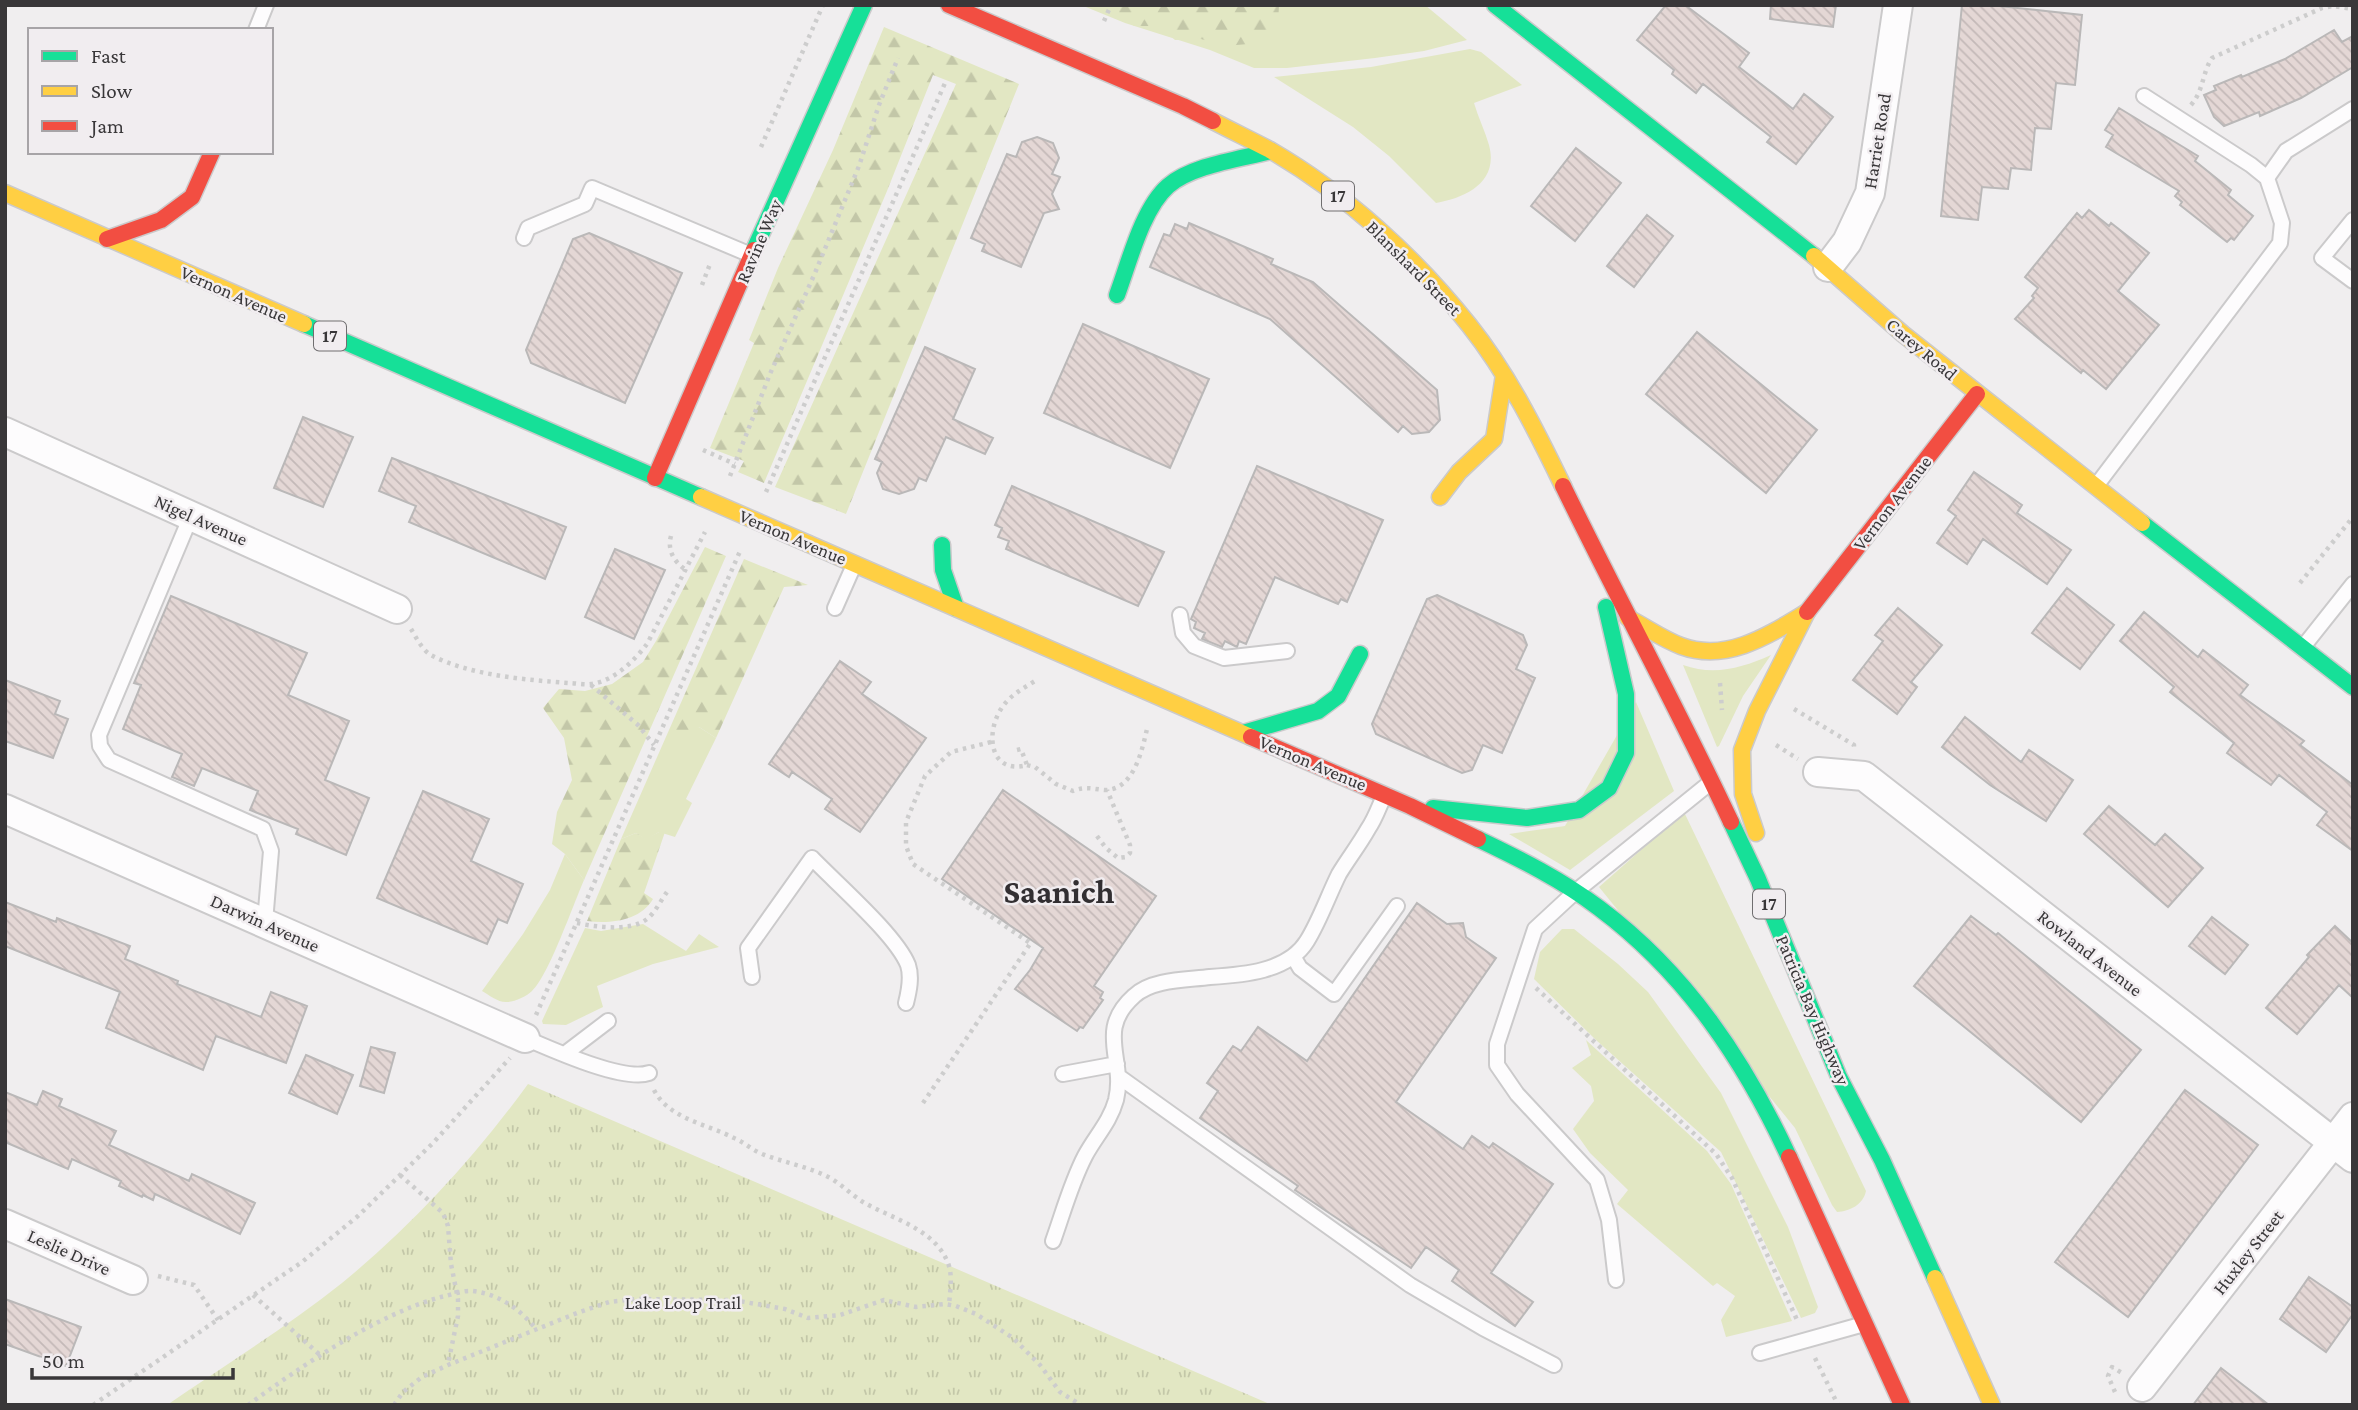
<svg xmlns="http://www.w3.org/2000/svg" width="2358" height="1410" viewBox="0 0 2358 1410" font-family="'Crimson Pro',serif">
  <style>
    .grass { fill: #e2e7c3 }
    .forest { fill: url(#forest-firs) }
    .park { fill: url(#park-tufts) }
    .building { fill: url(#building-back-hatch); stroke: #bab8b8; stroke-width: 2 }
    .lines { fill: none; stroke-linecap: round; stroke-linejoin: round }
    .lane-casing { stroke: #cbcacb; stroke-width: 18 }
    .street-casing { stroke: #cbcacb; stroke-width: 32 }
    .fast-casing { stroke: #cbcacb; stroke-width: 19 }
    .slow-casing { stroke: #cbcacb; stroke-width: 19 }
    .jam-casing { stroke: #cbcacb; stroke-width: 19 }
    .path { stroke: #cdcdcd; stroke-width: 4.5; stroke-dasharray: 3.5 5; stroke-linecap: butt }
    .lane { stroke: #fdfcfd; stroke-width: 14 }
    .street { stroke: #fdfcfd; stroke-width: 28 }
    .fast { stroke: #16e098; stroke-width: 16 }
    .slow { stroke: #ffcf43; stroke-width: 16 }
    .jam { stroke: #f24e42; stroke-width: 16 }
    .slow-bridge-casing { stroke: #cbcacb; stroke-width: 19; stroke-linecap: butt }
    .slow-bridge { stroke: #ffcf43; stroke-width: 16 }
    .labels { text-anchor: middle; dominant-baseline: central; stroke-width: 5; stroke-linejoin: round; paint-order: stroke }
    .shield { fill: #f1edf0; stroke: #706e70; stroke-width: 2 }
    .shield-label { font-size: 18px; font-weight: bold; fill: #393739 }
    .street-label { font-size: 19px; fill: #393739; stroke: #f1edf0 }
    .town-label { font-size: 33px; font-weight: bold; fill: #322f32; stroke: #f1edf0 }
  </style>
  <defs>
    <pattern id="forest-firs" width="22" height="20" patternUnits="userSpaceOnUse" patternTransform="scale(1.75)"><rect width="22" height="20" fill="#e2e7c3"/><path d="M5 1l3.5 6h-7zM16 11l3.5 6h-7z" fill="#c3c7a8"/></pattern>
    <pattern id="park-tufts" width="24" height="20" patternUnits="userSpaceOnUse" patternTransform="scale(1.75)"><rect width="24" height="20" fill="#e2e7c3"/><path d="M3 7l-1-3M5 7V3M7 7l1-3M15 17l-1-3M17 17v-4M19 17l1-3" fill="none" stroke="#c3c7a8"/></pattern>
    <pattern id="building-back-hatch" width="6" height="6" patternUnits="userSpaceOnUse" patternTransform="scale(1.75)"><rect width="6" height="6" fill="#e4d7d5"/><path d="M-1 5l2 2M0 0l6 6M5-1l2 2" fill="none" stroke="#c4b9b8"/></pattern>
  </defs>
  <rect width="100%" height="100%" fill="#f0eeef"/>
  <path class="grass" d="M1081,5H1425L1467,40L1424,51L1375,58L1287,68H1254L1210,50L1125,23Z
    M1470,49L1481,52L1522,85L1474,103C1478,117 1485,131 1489,145C1499,182 1466,198 1436,203L1389,156L1353,127L1274,77L1371,67Z
    M1771,655L1743,696L1719,746L1717,747L1683,665C1714,676 1742,668 1771,655Z
    M1636,702L1674,791L1570,870L1509,834L1565,826Z
    M699,727L716,738L686,799L692,803L675,837L659,832L646,840L636,833L621,839L669,730Z
    M1684,812L1866,1191C1863,1205 1850,1211 1837,1212L1832,1205L1795,1128L1599,887Z
    M565,854L584,880C573,905 549,975 532,991C527,996 515,1002 507,1002C499,1003 489,995 482,991L523,934L550,890Z
    M643,924L686,951L699,934L719,947L653,964L597,986L603,1007L566,1025L543,1024L542,1021L585,928L601,931Z
    M1562,929H1574L1618,964L1648,992L1721,1093L1788,1227L1818,1307L1815,1313L1801,1318L1721,1152L1596,1040L1534,979L1540,952Z
    M1586,1040L1707,1151L1731,1184L1792,1321L1726,1337L1721,1320L1735,1296L1717,1283L1713,1286L1617,1204L1628,1190L1590,1153L1573,1129L1594,1101L1591,1086L1572,1068L1591,1055Z"/>
  <path class="forest" d="M1116,5H1279L1278,24L1248,44L1225,46L1201,39L1175,40L1160,26H1134L1115,9Z
    M884,27L1019,84L846,514L775,487L956,84L933,75L887,191L764,483L738,472L744,461L710,448L754,343L749,340L778,268L833,150Z
    M705,547L726,556L584,880L565,854L552,844L557,812L572,780L564,738L543,708L559,689L585,691L612,684L643,662L656,641Z
    M744,559L808,585L784,587L716,738L699,727L676,739L669,730Z
    M659,832H665L644,893L653,899C640,921 611,924 587,921L621,839L636,833L646,839Z"/>
  <path class="park" d="M528,1084L1272,1405H167C225,1365 287,1327 342,1283C413,1225 474,1158 528,1084Z"/>
  <path class="building" d="M1666,5H1685L1749,53L1739,67L1793,109L1804,94L1833,117L1796,164L1767,142L1771,137L1703,84L1696,93L1672,74L1674,70L1637,40Z
    M1771,5H1836L1833,27L1770,19Z
    M1962,5H1990L2082,15L2075,85L2056,83L2051,129L2035,128L2031,170L2011,168L2008,189L1982,187L1978,220L1941,216Z
    M2334,30L2342,42L2353,36V67L2301,98L2260,116L2259,112L2224,126L2214,117L2204,95L2216,90L2214,86L2241,75L2242,77L2285,59Z
    M2119,108L2198,156L2195,161L2231,190L2228,195L2253,216L2234,240L2231,238L2227,242L2180,205L2182,202L2175,196L2179,191L2106,147L2113,135L2105,130Z
    M1037,137L1053,143L1059,158L1052,174L1060,177L1052,194L1059,209L1044,213L1021,267L982,251L985,244L971,238L1007,154L1016,157L1022,142Z
    M1576,148L1621,183L1575,241L1531,206Z
    M2089,210L2109,226L2111,223L2149,253L2118,291L2159,325L2106,389L2083,370L2081,373L2015,319L2034,298L2032,296L2038,288L2025,277L2077,213L2082,218Z
    M1647,215L1673,236L1634,287L1607,266Z
    M1189,223L1273,259L1271,264L1313,282L1437,390L1440,420L1429,432L1412,434L1403,426L1398,432L1270,319L1150,267L1164,234L1170,236L1175,224L1187,229Z
    M589,233L682,273L625,403L531,363L526,350L573,239Z
    M1083,324L1209,379L1170,468L1044,413Z
    M1697,332L1817,430L1766,493L1646,394Z
    M925,347L975,369L953,419L993,438L985,454L946,437L926,481L919,478L914,489L899,494L883,489L877,473L882,462L875,459Z
    M303,417L353,437L323,507L274,488Z
    M392,458L566,527L545,579L409,522L416,506L379,491Z
    M1257,466L1383,520L1347,602L1341,599L1338,604L1275,577L1246,644L1239,641L1237,647L1225,641L1222,647L1202,639L1205,633L1194,628L1196,622L1191,619Z
    M1974,472L2022,505L2017,513L2071,550L2047,584L1983,539L1967,564L1937,543L1956,516L1948,510Z
    M1012,486L1164,552L1138,606L1006,549L1009,541L998,537L1002,528L995,525Z
    M615,549L665,570L634,639L585,617Z
    M2067,588L2114,625L2080,669L2032,633Z
    M1437,595L1523,635L1527,645L1516,669L1535,678L1502,753L1483,745L1472,770L1462,773L1376,734L1372,724L1427,599Z
    M171,596L307,653L288,695L349,721L325,780L369,798L346,855L296,834L298,829L250,810L258,791L202,768L194,786L172,777L182,754L123,729L141,685L134,683Z
    M1898,608L1942,645L1911,682L1917,687L1897,714L1853,680L1883,641L1875,635Z
    M2144,612L2198,657L2203,650L2248,685L2240,695L2304,741L2300,745L2353,785V851L2317,825L2327,812L2279,775L2271,785L2227,753L2234,743L2170,692L2174,687L2120,641Z
    M840,661L871,682L862,694L926,738L860,832L825,809L832,799L792,772L789,777L769,764Z
    M5,680L60,701L55,714L68,719L53,758L5,741Z
    M1965,717L2021,762L2029,750L2073,780L2046,821L1990,785L1942,747Z
    M1003,790L1156,896L1094,986L1103,992L1100,998L1103,1000L1083,1028L1080,1027L1077,1031L1015,989L1030,970L1043,948L942,879Z
    M423,791L489,819L471,861L523,884L507,923L498,919L487,944L377,898Z
    M2109,806L2155,845L2165,834L2203,868L2168,907L2084,834Z
    M5,902L56,922L57,918L130,946L125,959L178,981L177,984L261,1017L271,992L307,1006L286,1063L216,1036L203,1070L106,1028L120,992L5,946Z
    M1417,903L1447,924L1463,923L1466,937L1496,958L1396,1102L1463,1149L1472,1136L1489,1148L1493,1143L1553,1184L1491,1273L1533,1302L1515,1326L1452,1281L1459,1270L1426,1247L1411,1268L1295,1190L1298,1186L1200,1118L1218,1091L1207,1083L1233,1046L1241,1051L1258,1027L1307,1061Z
    M1971,916L1996,935L1998,933L2141,1050L2081,1122L1914,986Z
    M2212,917L2248,945L2225,974L2189,946Z
    M2335,926L2353,943V998L2339,985L2297,1034L2266,1008L2309,957L2307,955Z
    M371,1047L395,1053L384,1093L360,1086Z
    M306,1055L353,1075L337,1114L289,1093Z
    M2185,1090L2258,1145L2128,1317L2055,1262Z
    M43,1091L62,1099L59,1106L116,1131L109,1145L189,1181L192,1174L255,1203L240,1234L155,1194L153,1200L143,1195L142,1197L119,1186L121,1181L72,1159L68,1169L5,1142V1092L37,1105Z
    M2309,1277L2353,1307V1314L2326,1352L2280,1319Z
    M5,1299L81,1327L66,1366L5,1344Z
    M2221,1368L2269,1405H2193Z"/>
  <g class="lines">
    <g class="lane-casing">
      <path id="lane" d="M256,30L266,5
        M2267,178L2286,151L2353,109
        M2353,220L2322,258L2353,281
        M524,238L528,228L585,204L592,188L751,255
        M2096,486L2280,243L2282,223L2267,178L2251,165L2144,96
        M191,516L99,735L100,746L109,760L263,829L271,851L265,922
        M835,608L854,565
        M1180,615L1183,633L1194,646L1224,658L1287,651
        M2303,647L2353,584
        M1293,956L1300,968L1334,994L1397,906
        M752,977L748,948L812,858C837,884 896,935 908,965C912,977 909,991 906,1003
        M525,1038C551,1049 623,1082 649,1073
        M566,1053L608,1021
        M1063,1074L1117,1064
        M1118,1076L1410,1285L1483,1328L1554,1365
        M1053,1241C1063,1213 1071,1183 1085,1156C1095,1137 1110,1122 1116,1100C1126,1059 1095,1031 1134,996C1152,979 1187,980 1210,977C1242,975 1288,972 1307,941C1320,920 1328,896 1339,874C1348,859 1359,845 1368,829C1375,819 1379,807 1384,796
        M1616,1280L1609,1220L1597,1180L1517,1094L1497,1065V1044L1535,929L1575,892L1711,782
        M1760,1353L1864,1324"/>
    </g>
    <g class="street-casing">
      <path id="street" d="M1828,267L1847,242L1870,193L1898,5
        M5,432L397,609
        M1818,772L1864,776L2353,1158
        M5,809L525,1038
        M5,1224L133,1280
        M2142,1387L2353,1117"/>
    </g>
    <g class="fast-casing">
      <path id="fast" d="M1495,5L1814,256
        M754,250L864,5
        M1117,295C1129,263 1142,209 1168,186C1192,165 1241,159 1271,151
        M304,324L701,497
        M2142,523L2353,687
        M942,545L943,570L956,608
        M1243,733L1318,711L1338,696L1360,654
        M1433,808L1527,818L1579,810L1609,788L1626,753V694L1606,607
        M1731,822L1758,879L1839,1077L1882,1160L1935,1278
        M1478,839C1520,859 1562,880 1599,908C1686,973 1744,1060 1789,1157"/>
    </g>
    <g class="slow-casing">
      <path id="slow" d="M1213,121C1232,131 1251,140 1270,150C1346,194 1415,257 1469,325C1508,374 1536,430 1563,486
        M5,193L304,324
        M1814,256L1903,334L2142,523
        M1440,497L1459,472L1494,439L1504,375
        M809,544L1251,737
        M1628,618C1646,627 1662,639 1681,646C1727,663 1769,635 1807,612
        M1756,833L1743,794L1742,750L1757,711L1807,612
        M1935,1278L1992,1405"/>
    </g>
    <g class="jam-casing">
      <path id="jam" d="M949,5L1183,106L1213,121
        M107,239L161,220L192,197L212,152
        M655,478L754,250
        M1563,486C1618,599 1678,709 1731,822
        M1807,612L1977,394
        M1251,737L1410,806L1478,839
        M1789,1157L1902,1405"/>
    </g>
    <path class="path" d="M1104,21L1111,5
      M2191,105C2204,90 2202,73 2212,58L2322,8L2333,6L2353,9
      M761,147L823,5
      M702,285L710,264
      M703,450L735,464
      M730,476L770,374L815,273L859,166L879,105L898,58
      M766,492L945,83
      M671,536C667,550 674,562 686,570
      M2300,583L2353,517
      M411,629C416,637 422,650 431,655C468,675 526,680 569,683C576,683 584,685 591,684C614,681 634,661 647,644L705,532
      M1720,683L1722,710
      M591,685L638,725L654,745
      M1794,709L1854,745V750
      M991,742L951,752L925,776L906,822V846L913,864L1030,943
      M1776,745L1798,759
      M1017,750L1021,749L1027,765C990,775 985,734 1001,709C1009,696 1022,689 1035,681
      M1027,765L1035,767L1056,784L1073,791C1086,786 1092,789 1105,790C1134,790 1142,750 1147,729
      M1097,836L1106,848L1118,858L1126,857L1130,853V845L1107,790
      M577,923C596,927 630,932 647,919C655,913 661,900 667,892
      M1536,988L1716,1154L1732,1178L1798,1322
      M536,1015L741,549
      M654,1090C669,1119 707,1124 734,1138C744,1142 752,1150 762,1154C785,1163 811,1167 832,1179C843,1186 852,1195 863,1202C892,1219 934,1228 948,1263C953,1276 950,1291 949,1305
      M923,1103L1032,941
      M400,1175L443,1213L448,1226L451,1264L458,1299V1316L448,1364
      M158,1276L194,1285L218,1320
      M253,1295L320,1355
      M1815,1358L1838,1405
      M2115,1392L2108,1376L2112,1367L2122,1373
      M93,1405L302,1262L358,1216L433,1143L510,1058
      M248,1405C303,1365 376,1315 441,1297C451,1295 463,1290 473,1291C499,1294 521,1310 536,1329
      M394,1405L403,1392L422,1377L448,1365L577,1313L609,1302L636,1299L733,1300L785,1309L808,1318L840,1315L884,1300L916,1307L945,1304L956,1306L976,1314L1013,1338L1040,1365L1060,1392L1081,1405"/>
    <use href="#lane" class="lane"/>
    <use href="#street" class="street"/>
    <use href="#fast" class="fast"/>
    <use href="#slow" class="slow"/>
    <use href="#jam" class="jam"/>
    <g class="slow-bridge-casing">
      <path id="slow-bridge" d="M701,497L809,544"/>
    </g>
    <use href="#slow-bridge" class="slow-bridge"/>
  </g>
  <g class="labels">
    <g class="shield">
      <rect x="1322" y="181.5" width="32" height="29" rx="5"/>
      <rect x="314" y="321.5" width="32" height="29" rx="5"/>
      <rect x="1753" y="889.5" width="32" height="29" rx="5"/>
    </g>
    <g class="shield-label">
      <text x="1338" y="196">17</text>
      <text x="330" y="336">17</text>
      <text x="1769" y="904">17</text>
    </g>
    <g class="street-label">
      <text transform="translate(1877 141) rotate(-81)">Harriet Road</text>
      <text transform="translate(759 241) rotate(-67)">Ravine Way</text>
      <text transform="translate(1414 268) rotate(45)">Blanshard Street</text>
      <text transform="translate(234 294) rotate(24)">Vernon Avenue</text>
      <text transform="translate(1922 349) rotate(40)">Carey Road</text>
      <text transform="translate(1892 503) rotate(-52)">Vernon Avenue</text>
      <text transform="translate(201 520) rotate(24)">Nigel Avenue</text>
      <text transform="translate(793 537) rotate(23)">Vernon Avenue</text>
      <text transform="translate(1313 763) rotate(23)">Vernon Avenue</text>
      <text transform="translate(265 923) rotate(24)">Darwin Avenue</text>
      <text transform="translate(2090 953) rotate(38)">Rowland Avenue</text>
      <text transform="translate(1813 1010) rotate(67)">Patricia Bay Highway</text>
      <text transform="translate(69 1252) rotate(24)">Leslie Drive</text>
      <text transform="translate(2248 1252) rotate(-52)">Huxley Street</text>
      <text x="683" y="1302">Lake Loop Trail</text>
    </g>
    <g class="town-label">
      <text x="1059" y="891">Saanich</text>
    </g>
  </g>
  <rect width="2358" height="1410" fill="none" stroke="#393739" stroke-width="14"/>
  <rect x="28" y="28" width="245" height="126" fill="#f1edf0" stroke="#a7a4a7" stroke-width="2"/>
  <rect x="42" y="51" width="35" height="10" fill="#16e098" stroke="#a7a4a7" stroke-width="2"/>
  <text x="91" y="63" font-size="21" fill="#393739">Fast</text>
  <rect x="42" y="86" width="35" height="10" fill="#ffcf43" stroke="#a7a4a7" stroke-width="2"/>
  <text x="91" y="98" font-size="21" fill="#393739">Slow</text>
  <rect x="42" y="121" width="35" height="10" fill="#f24e42" stroke="#a7a4a7" stroke-width="2"/>
  <text x="91" y="133" font-size="21" fill="#393739">Jam</text>
  <path d="M32 1368v10h201v-10" fill="none" stroke="#393739" stroke-width="3.5"/>
  <text x="42" y="1368" font-size="21" fill="#393739" stroke="#f1edf0" stroke-width="5" paint-order="stroke">50 m</text>
</svg>
